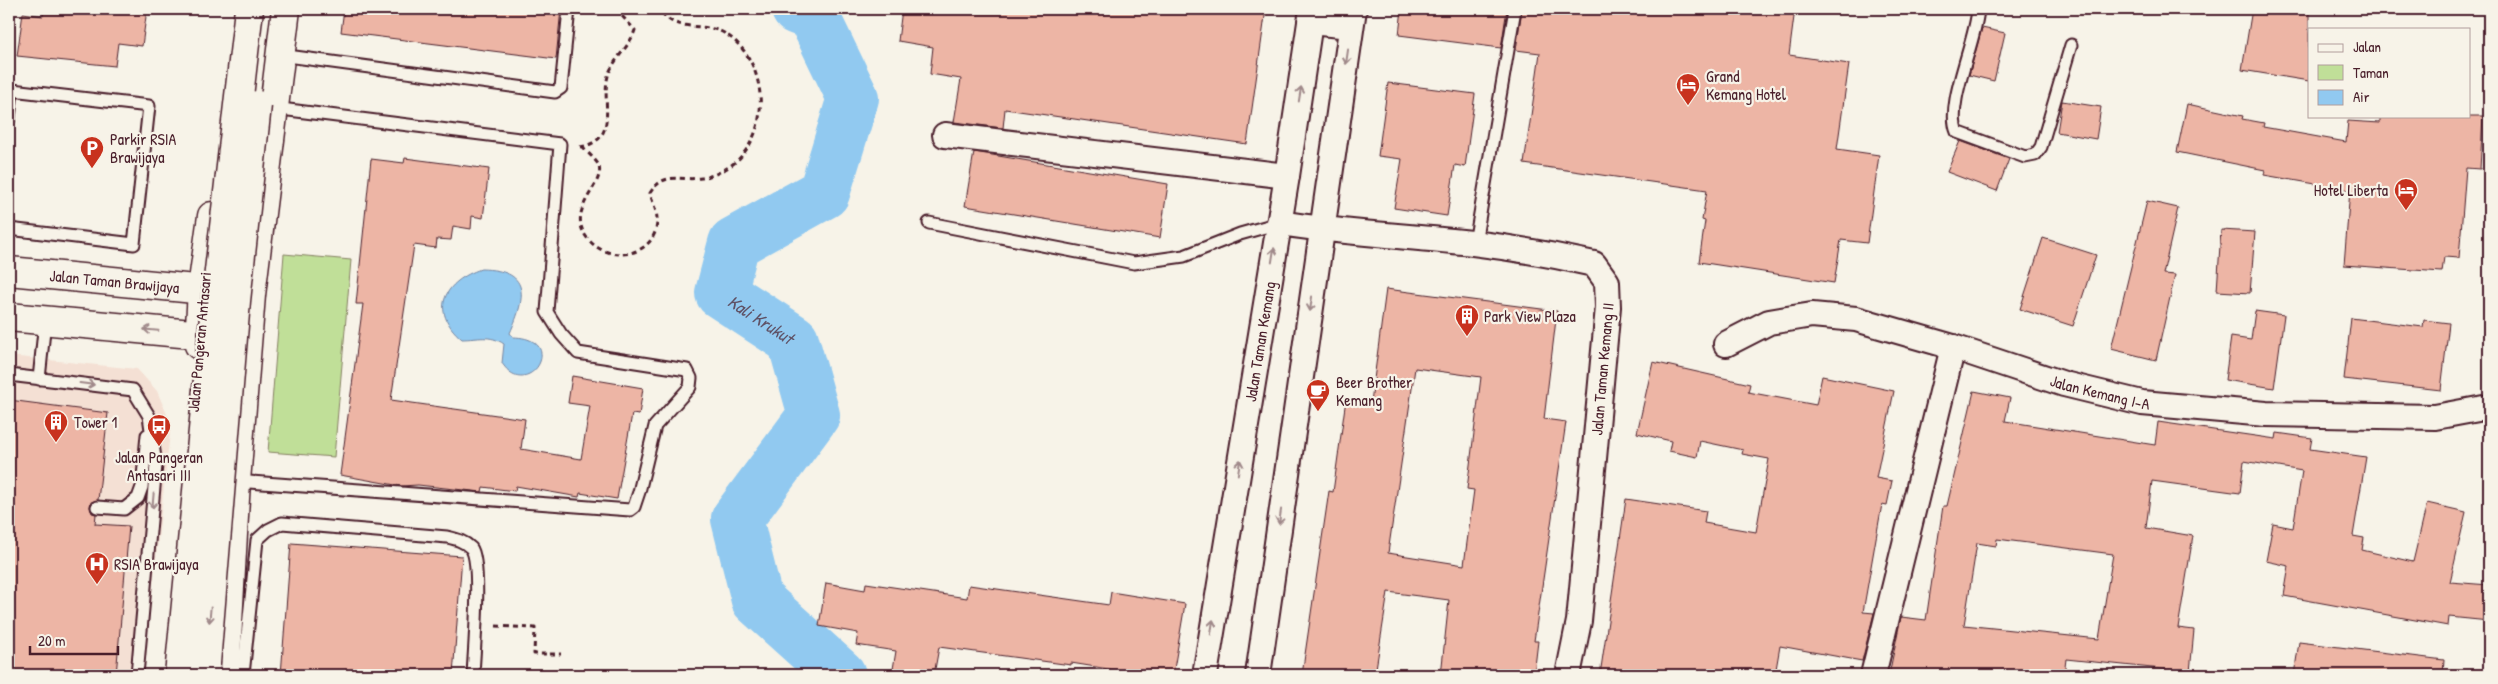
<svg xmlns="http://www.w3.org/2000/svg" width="2498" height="684" viewBox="0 0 2498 684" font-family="'Patrick Hand',sans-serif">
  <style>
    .built { fill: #f4e0d4 }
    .green { fill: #c0df98; stroke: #857f62 }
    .water { fill: #91c9f0; stroke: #7585a1 }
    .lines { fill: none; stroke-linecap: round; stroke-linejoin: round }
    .river { stroke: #91c9f0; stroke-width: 52 }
    .building { fill: #edb5a5; stroke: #4a1f2b; fill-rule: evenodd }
    .service-casing { stroke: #4a1f2b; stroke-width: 15 }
    .minor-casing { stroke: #4a1f2b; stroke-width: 28 }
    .tertiary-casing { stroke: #4a1f2b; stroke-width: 31 }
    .primary-casing { stroke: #4a1f2b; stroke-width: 31 }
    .path { stroke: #4a1f2b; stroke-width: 3; stroke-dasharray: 5 4; stroke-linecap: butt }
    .service { stroke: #f7f3e8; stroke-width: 11 }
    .minor { stroke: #f7f3e8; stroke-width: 24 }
    .tertiary { stroke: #f7f3e8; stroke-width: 28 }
    .primary { stroke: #f7f3e8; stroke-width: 28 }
    .primary-bridge-casing { stroke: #4a1f2b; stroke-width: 31; stroke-linecap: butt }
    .primary-bridge { stroke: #f7f3e8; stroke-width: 28 }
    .oneway { stroke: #a0898a }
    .labels { text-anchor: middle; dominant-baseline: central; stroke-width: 4.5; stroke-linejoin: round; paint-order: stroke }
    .poi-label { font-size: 16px; fill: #4a1f2b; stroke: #f7f3e8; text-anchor: start }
    .street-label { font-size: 16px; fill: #4a1f2b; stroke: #f7f3e8 }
    .water-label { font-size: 18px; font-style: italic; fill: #5f5266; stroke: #f7f3e8 }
  </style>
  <rect width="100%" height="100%" fill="#f7f3e8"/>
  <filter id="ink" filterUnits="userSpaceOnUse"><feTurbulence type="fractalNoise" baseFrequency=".02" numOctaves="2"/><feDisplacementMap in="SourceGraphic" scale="10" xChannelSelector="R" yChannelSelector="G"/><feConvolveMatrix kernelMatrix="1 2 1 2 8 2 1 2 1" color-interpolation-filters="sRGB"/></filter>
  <g filter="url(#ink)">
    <path class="built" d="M9,356L137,369L157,391L171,424L143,675H25L56,494L9,487Z"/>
    <path class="green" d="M284,254L351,260L334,457L268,452Z"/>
    <path class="water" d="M481,269C530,270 527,295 510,333L513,337C570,338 527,403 502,363L504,344C490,334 478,339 462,339C428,310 445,281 481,269Z"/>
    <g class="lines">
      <path class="river" id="s1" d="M797,9L813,15L853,98L824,193L734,243L721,293L793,340L814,415L737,519L757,600L840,675"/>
    </g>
    <path class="building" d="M44,9H147L142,46L118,43L115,66L17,56L23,13L43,16Z
      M344,9H561L556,59L341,32Z
      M902,9H1266L1247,144L1005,109L1003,128L954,122L961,79L930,74L933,47L898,41Z
      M1402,9H1507L1501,48L1399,35Z
      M1522,9H1795L1789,55L1849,64L1837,149L1879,155L1867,243L1841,240L1834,283L1699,262L1705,221L1702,220L1707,190L1524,164L1540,53L1516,50Z
      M2252,9H2309V81L2242,70Z
      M1982,28L2005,33L1994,81L1969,75Z
      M1388,83L1475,94L1465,167L1455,165L1447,216L1394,208L1402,159L1378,156Z
      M2062,101L2101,107L2096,139L2057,132Z
      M2187,104L2243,116L2242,119L2264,123L2263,127L2346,142L2348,121L2380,123V116H2483L2480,169L2466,168L2459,258L2444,257L2442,272L2344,265L2350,190L2264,175L2265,170L2177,152Z
      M1960,141L2009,159L1997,191L1947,172Z
      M974,152L1168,184L1160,238L965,206Z
      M405,158L489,169L483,218L472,216L471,229L453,226L451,240L437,239L436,248L414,245L391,400L525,419L521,449L581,459L590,406L568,403L572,376L643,388L639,415L632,414L617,499L580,493L579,497L516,486L515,491L483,487L482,492L418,485L401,486L340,475L363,304H356L371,159L404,163Z
      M2147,201L2178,208L2163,274L2175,275L2156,360L2111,349Z
      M2221,230L2255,232L2250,293L2217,291Z
      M2043,238L2096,255L2073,326L2020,309Z
      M1386,289L1557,311L1544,419L1566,422L1534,641H1538L1534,675H1441L1449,600L1388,592L1375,675H1302L1329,491L1333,492L1346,399L1371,402ZM1415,368L1481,377L1467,489L1474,490L1464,565L1388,553Z
      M2255,311L2284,315L2274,388L2225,380L2231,337L2251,340Z
      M2351,318L2423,327L2424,320L2449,323L2441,390L2344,379Z
      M1653,362L1750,384L1748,392L1816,405L1822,376L1894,391L1876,478L1892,481L1887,505L1882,504L1863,612L1874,613L1862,661L1780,646L1775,675H1600L1626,499L1706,511L1704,523L1756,532L1769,459L1742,454L1743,450L1700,441L1697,457L1669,451L1671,441L1637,433Z
      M1974,391L2010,398L2005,421L2155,445L2158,422L2276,439L2277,433L2312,438L2310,449L2366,457L2353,536L2364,538L2362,550L2413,562L2427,503L2466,512L2450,582L2489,585V621L2449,617L2448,626L2284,596L2289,566L2266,561L2273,524L2293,528L2302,471L2244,461L2240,493L2152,481L2146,528L2193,536L2178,628L2194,630L2190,672L2066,659L2064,675H1889L1901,617L1926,620L1943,506H1947ZM1997,539L2113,554L2099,639L1964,625L1977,543L1996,546Z
      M9,400L108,413L98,500L91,502L90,507L92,513L96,514L95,524L129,526L116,675L9,671Z
      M291,543L462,556L453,675H281Z
      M826,583L865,590L866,583L967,598L969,585L1109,605L1111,592L1185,604L1173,675H1146L1071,663V665L939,647L934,675H892L896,651L856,645L858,633L819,626Z
      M2299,642L2444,660L2443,675H2294Z"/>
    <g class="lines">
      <g class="service-casing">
        <path id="service" d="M1978,9C1976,42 1945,105 1957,132L2025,157L2035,155L2041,147L2071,45
          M280,55L555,92L561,88L569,9
          M9,119L12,90L149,106L134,244L9,229
          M929,223L1134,263L1184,256L1240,234L1279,223
          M1475,243L1515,9
          M9,375L133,390L149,416L156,465L137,675
          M39,379L45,321
          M236,481L630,510L634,507L639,492L655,426L690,387L691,378L687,370L578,353L561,334L547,312L560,144L273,108
          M97,507L124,509L138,498L142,487L147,435
          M243,675L257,540L268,530L282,523L447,537C456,539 464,541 471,548C482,562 474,653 473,675"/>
      </g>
      <g class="minor-casing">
        <g id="minor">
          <path d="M1310,22L1351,26"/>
          <path d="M945,135L1287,176"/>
          <path d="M1279,223C1343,233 1408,236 1473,243C1514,248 1554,255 1594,264L1607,282L1608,307L1579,621L1568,675"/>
          <path id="s2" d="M1726,344L1769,322L1812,315L1856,319L1953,347L2064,384L2142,403L2266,414L2435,417L2489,407"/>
          <path id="s3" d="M1205,675L1287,176L1312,9"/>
          <path d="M1258,675L1354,9"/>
          <path d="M1873,675L1953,347"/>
        </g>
      </g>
      <g class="tertiary-casing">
        <g id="tertiary">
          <path id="s4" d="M9,271L226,292"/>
          <path d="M9,317L224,337"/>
        </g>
      </g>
      <g class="primary-casing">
        <path id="primary" d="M199,345L202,289L212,216
          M225,675L236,481L251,295L286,9"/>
      </g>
      <path class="path" d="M580,147C622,140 599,99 609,73C616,56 630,46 635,30L621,15L619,9
        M582,147C587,152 594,158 598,164C608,183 567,206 585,235C605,266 658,258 657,219C657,211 652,201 650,193C664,171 679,181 701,178C716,176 734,166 743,154C772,119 764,56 724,33C702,21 673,34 660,9
        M496,626L535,628L534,654H561"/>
      <use href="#service" class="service"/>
      <use href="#minor" class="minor"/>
      <use href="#tertiary" class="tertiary"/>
      <use href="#primary" class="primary"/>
      <g class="primary-bridge-casing">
        <path id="primary-bridge" d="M179,675L216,297L249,9
          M205,675L236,301L257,105"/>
      </g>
      <use href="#primary-bridge" class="primary-bridge"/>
    </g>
    <defs><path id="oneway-shaft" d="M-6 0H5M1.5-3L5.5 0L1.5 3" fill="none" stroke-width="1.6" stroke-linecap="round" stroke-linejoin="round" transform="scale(1.25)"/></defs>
    <g class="oneway">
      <use href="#oneway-shaft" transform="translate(1347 57) rotate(98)"/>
      <use href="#oneway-shaft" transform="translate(1300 94) rotate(-81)"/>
      <use href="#oneway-shaft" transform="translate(1273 255) rotate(-81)"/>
      <use href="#oneway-shaft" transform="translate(1311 304) rotate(98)"/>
      <use href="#oneway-shaft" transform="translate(151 330) rotate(-175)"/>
      <use href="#oneway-shaft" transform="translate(87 384) rotate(7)"/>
      <use href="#oneway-shaft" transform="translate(1239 467) rotate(-81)"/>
      <use href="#oneway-shaft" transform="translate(153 501) rotate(95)"/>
      <use href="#oneway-shaft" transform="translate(1280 517) rotate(98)"/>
      <use href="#oneway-shaft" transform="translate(210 615) rotate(95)"/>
      <use href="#oneway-shaft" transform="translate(1212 627) rotate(-81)"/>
    </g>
  </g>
  <defs>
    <g id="hotel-pin" transform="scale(1.25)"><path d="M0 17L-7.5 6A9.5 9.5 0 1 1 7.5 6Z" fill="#c8321e" stroke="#f7f3e8"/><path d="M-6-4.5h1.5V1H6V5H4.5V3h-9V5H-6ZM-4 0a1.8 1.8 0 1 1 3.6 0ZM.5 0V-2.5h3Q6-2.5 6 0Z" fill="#fff"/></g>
    <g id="parking-pin" transform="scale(1.25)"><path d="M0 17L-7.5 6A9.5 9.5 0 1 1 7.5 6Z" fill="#c8321e" stroke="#f7f3e8"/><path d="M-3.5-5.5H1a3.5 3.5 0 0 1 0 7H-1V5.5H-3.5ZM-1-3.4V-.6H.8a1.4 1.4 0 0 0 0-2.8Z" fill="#fff"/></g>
    <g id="building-pin" transform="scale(1.25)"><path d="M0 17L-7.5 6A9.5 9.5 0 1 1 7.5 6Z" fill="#c8321e" stroke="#f7f3e8"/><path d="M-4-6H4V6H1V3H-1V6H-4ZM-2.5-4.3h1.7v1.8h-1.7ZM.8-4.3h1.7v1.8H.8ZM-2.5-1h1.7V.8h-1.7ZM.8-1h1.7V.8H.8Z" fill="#fff"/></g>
    <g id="cafe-pin" transform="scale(1.25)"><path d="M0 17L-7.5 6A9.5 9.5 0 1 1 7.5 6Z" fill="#c8321e" stroke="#f7f3e8"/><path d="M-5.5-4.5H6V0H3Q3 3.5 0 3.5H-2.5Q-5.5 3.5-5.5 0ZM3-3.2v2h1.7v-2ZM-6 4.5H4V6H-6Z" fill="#fff"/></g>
    <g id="bus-pin" transform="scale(1.25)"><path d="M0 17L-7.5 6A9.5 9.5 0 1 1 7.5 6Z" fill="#c8321e" stroke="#f7f3e8"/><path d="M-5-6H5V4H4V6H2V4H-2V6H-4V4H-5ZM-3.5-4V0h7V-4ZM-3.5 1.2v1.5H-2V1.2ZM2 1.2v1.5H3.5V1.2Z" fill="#fff"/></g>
    <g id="hospital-pin" transform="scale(1.25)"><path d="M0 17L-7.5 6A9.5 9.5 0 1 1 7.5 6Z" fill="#c8321e" stroke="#f7f3e8"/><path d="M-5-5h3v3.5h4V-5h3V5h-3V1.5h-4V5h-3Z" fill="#fff"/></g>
  </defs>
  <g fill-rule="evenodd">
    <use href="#hotel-pin" x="1688" y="85"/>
    <use href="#parking-pin" x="92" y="148"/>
    <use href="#hotel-pin" x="2406" y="190"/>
    <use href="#building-pin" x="1467" y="316"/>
    <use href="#cafe-pin" x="1318" y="391"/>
    <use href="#building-pin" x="56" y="422"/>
    <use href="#bus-pin" x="159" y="426"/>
    <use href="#hospital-pin" x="97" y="564"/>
  </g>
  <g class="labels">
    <g class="poi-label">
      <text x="1706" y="76">Grand<tspan x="1706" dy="18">Kemang Hotel</tspan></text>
      <text x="110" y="139">Parkir RSIA<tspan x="110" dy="18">Brawijaya</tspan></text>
      <text x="2388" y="190" text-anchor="end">Hotel Liberta</text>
      <text x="1484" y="316">Park View Plaza</text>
      <text x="1336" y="382">Beer Brother<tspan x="1336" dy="18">Kemang</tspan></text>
      <text x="74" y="422">Tower 1</text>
      <text x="159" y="457" text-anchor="middle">Jalan Pangeran<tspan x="159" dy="18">Antasari III</tspan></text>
      <text x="114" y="564">RSIA Brawijaya</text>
    </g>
    <g class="street-label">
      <text stroke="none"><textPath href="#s4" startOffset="106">Jalan Taman Brawijaya</textPath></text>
      <text transform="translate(199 342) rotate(-85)">Jalan Pangeran Antasari</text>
      <text stroke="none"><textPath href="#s3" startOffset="338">Jalan Taman Kemang</textPath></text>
      <text transform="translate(1602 369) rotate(-85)">Jalan Taman Kemang II</text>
      <text stroke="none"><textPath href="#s2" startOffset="391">Jalan Kemang I-A</textPath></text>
    </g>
    <g class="water-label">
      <text stroke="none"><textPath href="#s1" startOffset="411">Kali Krukut</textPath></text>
    </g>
  </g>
  <rect width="2498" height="684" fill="none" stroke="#f7f3e8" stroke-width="30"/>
  <rect x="15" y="15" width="2468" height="654" fill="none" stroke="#4a1f2b" stroke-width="2" filter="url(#ink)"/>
  <rect x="2308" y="28" width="162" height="90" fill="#f7f3e8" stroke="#b29e9c"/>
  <rect x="2318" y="44" width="25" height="8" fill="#f7f3e8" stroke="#b29e9c"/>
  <text x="2353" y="52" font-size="15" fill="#4a1f2b">Jalan</text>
  <rect x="2318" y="65" width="25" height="15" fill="#c0df98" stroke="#b29e9c"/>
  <text x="2353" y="78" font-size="15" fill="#4a1f2b">Taman</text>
  <rect x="2318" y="90" width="25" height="15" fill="#91c9f0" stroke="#b29e9c"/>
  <text x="2353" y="102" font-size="15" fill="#4a1f2b">Air</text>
  <path d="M30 646v8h88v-8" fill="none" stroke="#4a1f2b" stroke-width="2.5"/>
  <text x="38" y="646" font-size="15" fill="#4a1f2b" stroke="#f7f3e8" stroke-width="4" paint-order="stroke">20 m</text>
</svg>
